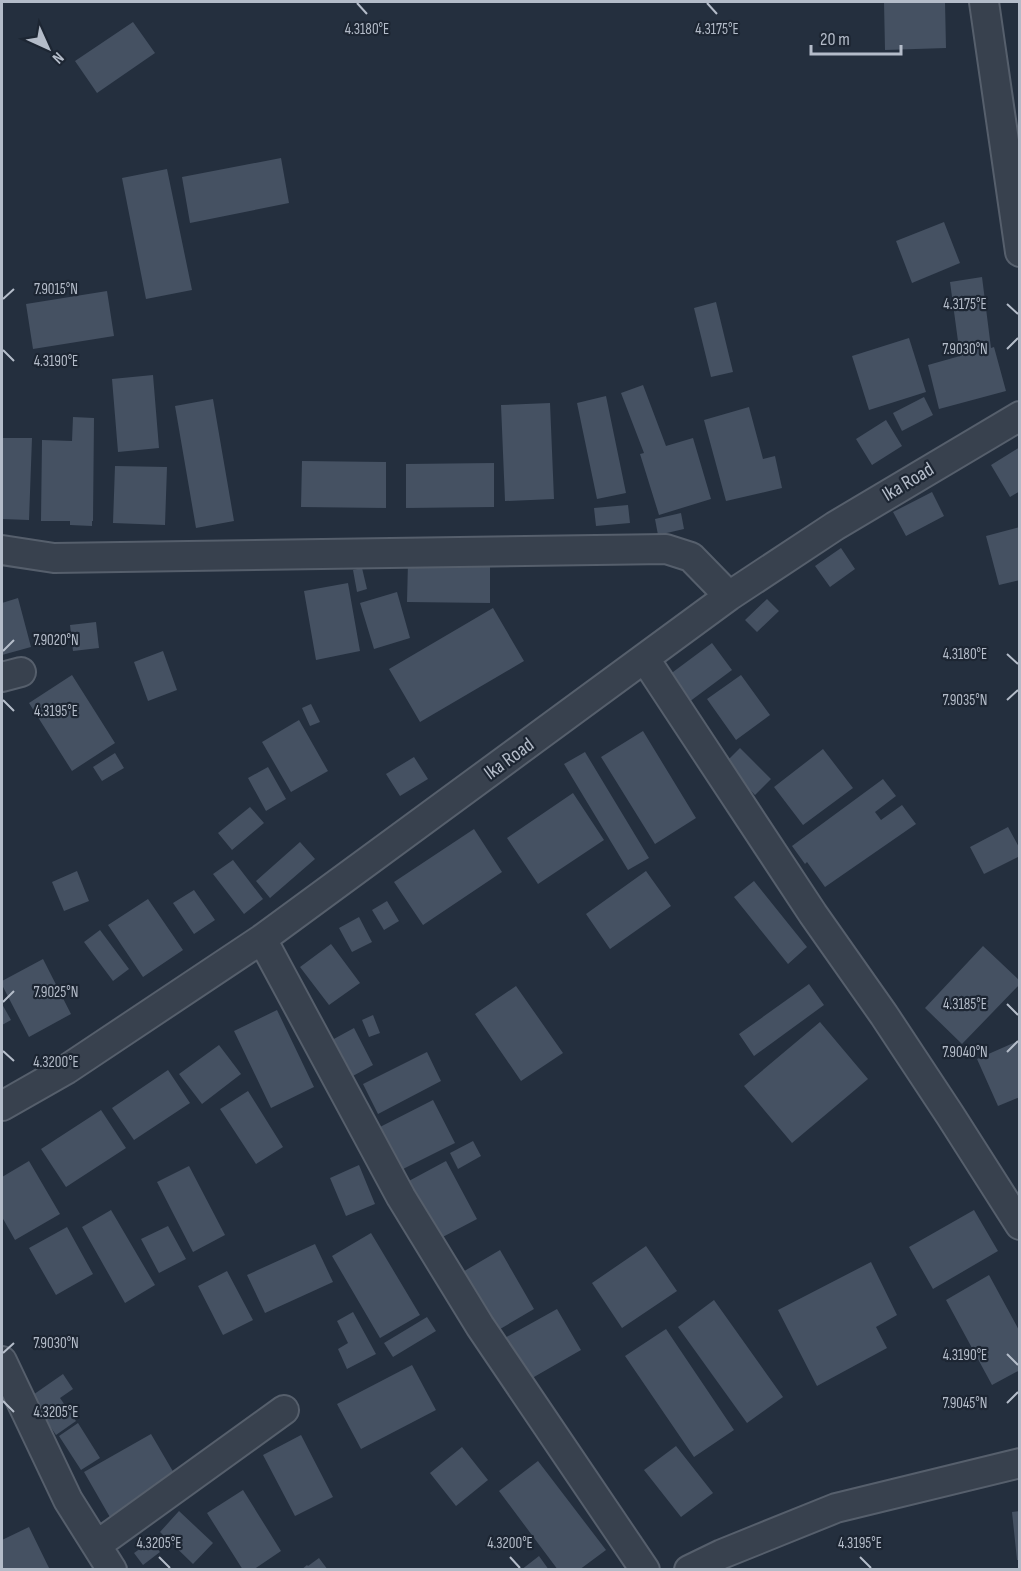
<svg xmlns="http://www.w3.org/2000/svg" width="1021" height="1571" viewBox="0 0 1021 1571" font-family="'Sofia Sans Condensed',sans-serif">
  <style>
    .building { fill: #455162 }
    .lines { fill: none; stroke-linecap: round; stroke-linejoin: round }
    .minor-casing { stroke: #565f6c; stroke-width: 32 }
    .minor { stroke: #38414e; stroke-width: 28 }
    .ticks { fill: none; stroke: #b4bcc9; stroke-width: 2 }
    .labels { text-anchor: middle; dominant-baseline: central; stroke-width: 4.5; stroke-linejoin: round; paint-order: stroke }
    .street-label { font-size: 20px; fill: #b4bcc9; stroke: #1d2633 }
    .ticks-label { font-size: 15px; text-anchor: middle; fill: #b4bcc9; stroke: #1d2633; stroke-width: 4.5; stroke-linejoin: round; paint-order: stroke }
  </style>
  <rect width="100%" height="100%" fill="#242f3e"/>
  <path class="building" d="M884,2H945L946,48L885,50Z
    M133,22L155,53L97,93L75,61Z
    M281,158L289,203L190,223L182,177Z
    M167,169L192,290L146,299L122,178Z
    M944,222L960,263L912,283L896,241Z
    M982,277L991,348L994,347L1006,391L939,409L928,365L960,356L950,282Z
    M107,291L114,336L33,349L26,304Z
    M716,302L733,372L711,377L694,308Z
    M909,338L926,392L869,410L852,356Z
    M153,375L159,448L118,452L112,379Z
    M643,385L666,446L693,438L711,499L659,515L640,454L644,453L621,393Z
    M606,396L626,493L597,499L577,403Z
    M924,397L933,415L902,431L893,413Z
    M213,399L234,521L196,528L175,406Z
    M550,403L554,499L505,501L501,405Z
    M749,407L763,459L775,456L782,488L726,501L704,420Z
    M73,417L94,418L93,521H92V526L70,525V521H41L42,440L72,441Z
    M886,420L902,446L872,465L856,439Z
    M2,438H32L29,520L2,519Z
    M1020,447V491L1010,497L991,465Z
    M302,461L386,462V508L301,507Z
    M494,463V507L406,508V464Z
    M115,466L167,467L165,525L113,523Z
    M932,492L944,516L906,536L893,512Z
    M628,505L630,523L596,526L594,508Z
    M681,513L684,529L658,535L655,519Z
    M1020,527V580L999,585L986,536Z
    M841,548L855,569L830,587L815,566Z
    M408,562L490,564V603L407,602Z
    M362,568L367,589L357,592L353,570Z
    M348,583L360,651L316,660L304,591Z
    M397,592L410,638L374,649L360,603Z
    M18,598L31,647L2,655V603Z
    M767,599L779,611L757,632L745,620Z
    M493,608L524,661L420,722L389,669Z
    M96,622L99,648L73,651L70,625Z
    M712,643L732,670L689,702L669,675Z
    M163,651L177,690L148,701L134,662Z
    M72,675L115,743L72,771L29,703Z
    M741,675L770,715L736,740L707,699Z
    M311,704L320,722L310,726L302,708Z
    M299,720L328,771L291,792L262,742Z
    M643,731L696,818L655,844L601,757Z
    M740,748L771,779L755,795L724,764Z
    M823,749L853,788L803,825L774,787Z
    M585,752L649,858L628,870L564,764Z
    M115,753L124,768L102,781L93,767Z
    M414,757L428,779L400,796L386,774Z
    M268,767L286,799L266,811L248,778Z
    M883,779L896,796L875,812L881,820L902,805L916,824L825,887L807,862L805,864L792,846Z
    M573,793L604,840L538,884L507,838Z
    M250,807L264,823L232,850L218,833Z
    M1008,827L1020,849V856L984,874L970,847Z
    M474,829L502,872L423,925L394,882Z
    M300,842L315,859L270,898L256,881Z
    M233,860L263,899L244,914L213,874Z
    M77,871L89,901L64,911L52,882Z
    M646,871L671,906L610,949L586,914Z
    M754,881L807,947L788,964L734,897Z
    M194,890L215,920L194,934L173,903Z
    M148,899L183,950L143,977L108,925Z
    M387,901L399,921L384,930L372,910Z
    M359,917L372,942L352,952L339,928Z
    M100,930L129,969L113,981L84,942Z
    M331,944L360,983L329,1005L300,967Z
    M983,946L1020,981V984L962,1044L925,1008Z
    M43,959L71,1014L29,1037L2,985V981Z
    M809,984L824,1005L754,1056L739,1034Z
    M516,986L563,1053L521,1081L475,1014Z
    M2,1004L11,1020L2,1025Z
    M277,1010L314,1087L271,1108L234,1031Z
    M373,1015L380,1033L369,1037L362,1020Z
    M820,1022L868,1079L792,1143L744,1086Z
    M354,1028L373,1065L351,1077L332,1040Z
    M1020,1040V1097L998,1106L977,1059Z
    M219,1045L241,1074L202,1104L179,1074Z
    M427,1052L441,1081L378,1114L363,1084Z
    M168,1070L190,1103L134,1140L112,1108Z
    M248,1091L283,1147L256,1164L220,1109Z
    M433,1100L455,1143L399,1171L378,1128Z
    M101,1110L126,1148L66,1187L41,1149Z
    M473,1141L481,1156L458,1169L450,1153Z
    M29,1161L60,1214L15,1240L2,1217V1177Z
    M446,1161L477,1219L437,1240L407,1182Z
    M359,1165L375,1204L346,1216L330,1178Z
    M189,1166L225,1235L193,1252L157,1182Z
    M111,1210L155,1285L125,1303L82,1227Z
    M974,1210L998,1251L933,1289L909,1247Z
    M168,1226L186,1259L159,1273L141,1239Z
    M67,1227L93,1274L56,1295L29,1248Z
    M371,1233L420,1315L380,1338L332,1256Z
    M315,1244L333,1282L265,1313L247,1275Z
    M646,1246L677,1291L622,1328L592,1283Z
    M500,1250L534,1309L495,1332L461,1273Z
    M871,1262L897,1315L876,1327L887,1348L817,1386L778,1310Z
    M227,1271L253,1320L223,1335L198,1286Z
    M989,1275L1020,1332V1370L992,1385L946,1300Z
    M714,1300L783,1397L747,1423L678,1327Z
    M557,1309L581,1350L527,1381L503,1339Z
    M353,1312L376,1354L347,1369L338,1349L348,1343L337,1321Z
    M427,1317L436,1331L393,1357L384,1343Z
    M666,1329L734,1430L694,1457L625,1356Z
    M412,1365L436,1410L361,1449L337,1404Z
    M63,1374L73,1389L60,1398L76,1421L56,1435L30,1397Z
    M78,1423L100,1458L81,1470L59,1436Z
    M151,1434L178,1480L111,1519L84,1472Z
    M301,1435L333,1497L295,1516L263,1455Z
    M676,1446L713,1493L681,1517L644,1470Z
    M462,1447L488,1480L456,1506L430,1473Z
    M538,1461L606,1550L579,1570H558L499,1491Z
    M243,1490L281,1551L253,1570H243L207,1513Z
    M179,1511L213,1543L193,1564L160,1532Z
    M1020,1511V1560H1017L1012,1512Z
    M29,1527L50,1570H2V1540Z
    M151,1541L160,1552L143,1565L134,1553Z
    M539,1556L549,1570H521Z
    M319,1558L328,1570H301L307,1565L308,1566Z"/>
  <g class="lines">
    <g class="minor-casing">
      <path id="minor" d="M984,2L1020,252
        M2,550L54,558L666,549L691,557L729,596
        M645,659L813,914L884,1015L950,1115L1020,1225
        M2,677L21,672
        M262,939L401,1197L480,1326L645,1570
        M2,1106L67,1069L262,939L729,596L835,526L1020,416
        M2,1361L68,1500L112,1570
        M97,1545L284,1410
        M689,1570L722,1554L836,1508L1020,1463"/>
    </g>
    <use href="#minor" class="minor"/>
  </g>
  <path class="ticks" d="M357,3L367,14M707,3L717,14M3,299L14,289M1007,304L1018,314M1007,349L1018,338M3,350L14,361M3,651L14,640M1007,654L1018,664M3,700L14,711M1007,700L1018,690M3,1002L14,991M1007,1004L1018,1015M3,1051L14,1061M1007,1052L1018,1041M3,1353L14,1343M1007,1354L1018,1365M3,1401L14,1412M1007,1403L1018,1392M159,1557L170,1568M510,1557L520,1568M860,1557L871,1568"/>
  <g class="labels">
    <g class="street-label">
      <text transform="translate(908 482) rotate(-31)">Ika Road</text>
      <text transform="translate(509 759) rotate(-36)">Ika Road</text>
    </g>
  </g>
  <g class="ticks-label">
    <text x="367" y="34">4.3180°E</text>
    <text x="717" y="34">4.3175°E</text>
    <text x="56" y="294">7.9015°N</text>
    <text x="965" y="309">4.3175°E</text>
    <text x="965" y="354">7.9030°N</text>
    <text x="56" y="366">4.3190°E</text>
    <text x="56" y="645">7.9020°N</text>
    <text x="965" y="659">4.3180°E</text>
    <text x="965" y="705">7.9035°N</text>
    <text x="56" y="716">4.3195°E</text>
    <text x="56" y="997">7.9025°N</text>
    <text x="965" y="1009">4.3185°E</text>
    <text x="965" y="1057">7.9040°N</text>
    <text x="56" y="1067">4.3200°E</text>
    <text x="56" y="1348">7.9030°N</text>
    <text x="965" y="1360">4.3190°E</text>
    <text x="965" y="1408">7.9045°N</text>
    <text x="56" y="1417">4.3205°E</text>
    <text x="159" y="1548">4.3205°E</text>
    <text x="510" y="1548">4.3200°E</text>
    <text x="860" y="1548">4.3195°E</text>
  </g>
  <rect width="1021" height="1571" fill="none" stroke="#b4bcc9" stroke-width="6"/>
  <g transform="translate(48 48) rotate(135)" stroke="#1d2633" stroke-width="4.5" paint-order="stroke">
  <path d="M0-4.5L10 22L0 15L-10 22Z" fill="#b4bcc9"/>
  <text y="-9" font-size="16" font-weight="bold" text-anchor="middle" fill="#b4bcc9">N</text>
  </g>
  <path d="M811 45v9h90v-9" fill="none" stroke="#b4bcc9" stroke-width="3"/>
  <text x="820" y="45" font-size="18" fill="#b4bcc9" stroke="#1d2633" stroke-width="4.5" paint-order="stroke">20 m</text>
</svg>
